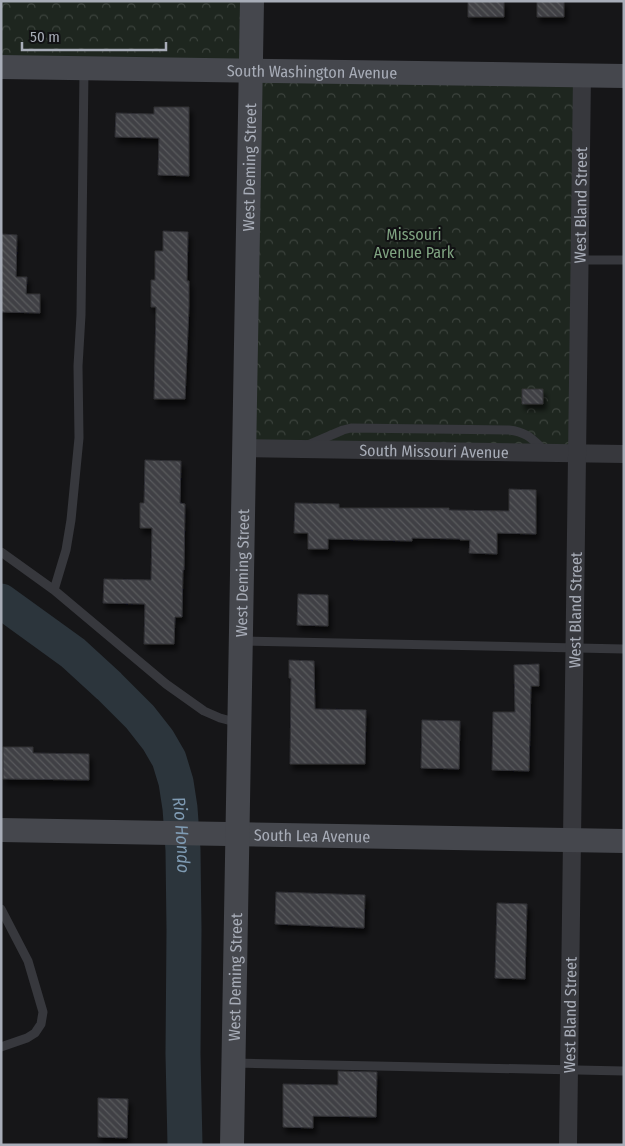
<svg xmlns="http://www.w3.org/2000/svg" width="625" height="1146" viewBox="0 0 625 1146" font-family="'Fira Sans Condensed',sans-serif">
  <style>
    .forest { fill: url(#forest-crowns) }
    .lines { fill: none; stroke-linecap: round; stroke-linejoin: round }
    .river { stroke: #2c353c; stroke-width: 35 }
    .building { fill: url(#building-back-hatch); stroke: #303034; filter: url(#shadow) }
    .lane { stroke: #37383d; stroke-width: 9 }
    .street { stroke: #37383d; stroke-width: 18 }
    .secondary { stroke: #45474d; stroke-width: 24 }
    .labels { text-anchor: middle; dominant-baseline: central; stroke-width: 4; stroke-linejoin: round; paint-order: stroke }
    .street-label { font-size: 16px; fill: #a8adb8; stroke: #111113 }
    .park-label { font-size: 16px; fill: #7fa381; stroke: #111113 }
    .water-label { font-size: 18px; font-style: italic; fill: #7f9bb3; stroke: #111113 }
  </style>
  <defs>
    <pattern id="forest-crowns" width="20" height="18" patternUnits="userSpaceOnUse" patternTransform="scale(1.25)"><rect width="20" height="18" fill="#1e261f"/><path d="M2 6a3 3 0 1 1 6 0M12 15a3 3 0 1 1 6 0" fill="none" stroke="#3c433d"/></pattern>
    <pattern id="building-back-hatch" width="6" height="6" patternUnits="userSpaceOnUse" patternTransform="scale(1.25)"><rect width="6" height="6" fill="#404145"/><path d="M-1 5l2 2M0 0l6 6M5-1l2 2" fill="none" stroke="#595a5e"/></pattern>
    <filter id="shadow"><feDropShadow dx="3" dy="5.5" stdDeviation="2.5" flood-color="#0009"/></filter>
  </defs>
  <rect width="100%" height="100%" fill="#161618"/>
  <path class="forest" d="M1,1H243L242,61L1,57Z
    M251,70L582,75L577,453L244,448Z"/>
  <g class="lines">
    <path class="river" id="s1" d="M1,601L73,653L109,686L140,717L158,740L169,759L176,782L180,808L183,850L184,930L183,1054L185,1145"/>
  </g>
  <path class="building" d="M468,1H504V17H468Z
    M537,1H564V17H537Z
    M154,107H189V176L158,175L159,138L115,137L116,113L154,114Z
    M163,231L188,232L187,281H189V307L185,399H154L156,307H151V280H155V251H163Z
    M1,234L17,235L16,277H27L26,294H40V313L1,312Z
    M522,389H543V404H522Z
    M145,460L181,461L180,503L185,504L184,570H183L182,617H175L174,644H144L145,604L103,603L104,579L151,580L152,528H140V503H144Z
    M509,489L536,490V534L497,533V554L469,553L470,540H460V539L412,538V541L328,539V549H308V533H294L295,503L339,504V508H449V510L509,511Z
    M298,594L328,595V626L297,625Z
    M289,660L314,661L315,709L366,710L365,764H290L291,678H289Z
    M539,664V686H531L529,771L492,770L493,712H515L514,665Z
    M422,720L460,721L459,769L421,768Z
    M3,747H33V753L89,754V780L3,779Z
    M276,892L365,895L364,928L275,924Z
    M497,903L527,904L525,979L495,978Z
    M338,1071L377,1072L376,1117L313,1116V1128L283,1127V1084L338,1085Z
    M98,1098L128,1099L127,1138L98,1137Z"/>
  <g class="lines">
    <path class="lane" d="M580,260H624
      M308,445L343,430L351,428L509,430C527,432 532,439 545,451
      M1,552L54,590L166,684L204,711L220,718L239,723
      M54,590L66,550L71,520L79,438L78,366L81,315L84,70
      M241,641L624,649
      M1,909L28,961L43,1012L41,1024L35,1033L27,1038L1,1047
      M234,1063L624,1071"/>
    <g class="street">
      <path id="s2" d="M244,448L624,454"/>
      <path id="s3" d="M568,1145L582,75"/>
    </g>
    <g class="secondary">
      <path id="s4" d="M1,67L624,76"/>
      <path id="s5" d="M1,830L624,841"/>
      <path id="s6" d="M232,1145L252,1"/>
    </g>
  </g>
  <g class="labels">
    <g class="street-label">
      <text stroke="none"><textPath href="#s4" startOffset="311">South Washington Avenue</textPath></text>
      <text stroke="none"><textPath href="#s6" startOffset="978">West Deming Street</textPath></text>
      <text stroke="none"><textPath href="#s3" startOffset="940">West Bland Street</textPath></text>
      <text stroke="none"><textPath href="#s2" startOffset="190">South Missouri Avenue</textPath></text>
      <text stroke="none"><textPath href="#s6" startOffset="572">West Deming Street</textPath></text>
      <text stroke="none"><textPath href="#s3" startOffset="535">West Bland Street</textPath></text>
      <text stroke="none"><textPath href="#s5" startOffset="311">South Lea Avenue</textPath></text>
      <text stroke="none"><textPath href="#s6" startOffset="168">West Deming Street</textPath></text>
      <text stroke="none"><textPath href="#s3" startOffset="130">West Bland Street</textPath></text>
    </g>
    <g class="park-label">
      <text x="414" y="234">Missouri<tspan x="414" dy="18">Avenue Park</tspan></text>
    </g>
    <g class="water-label">
      <text stroke="none"><textPath href="#s1" startOffset="310">Rio Hondo</textPath></text>
    </g>
  </g>
  <rect width="625" height="1146" fill="none" stroke="#a8adb8" stroke-width="5"/>
  <path d="M22 42v8h144v-8" fill="none" stroke="#a8adb8" stroke-width="2.5"/>
  <text x="30" y="42" font-size="15" fill="#a8adb8" stroke="#111113" stroke-width="4" paint-order="stroke">50 m</text>
</svg>
